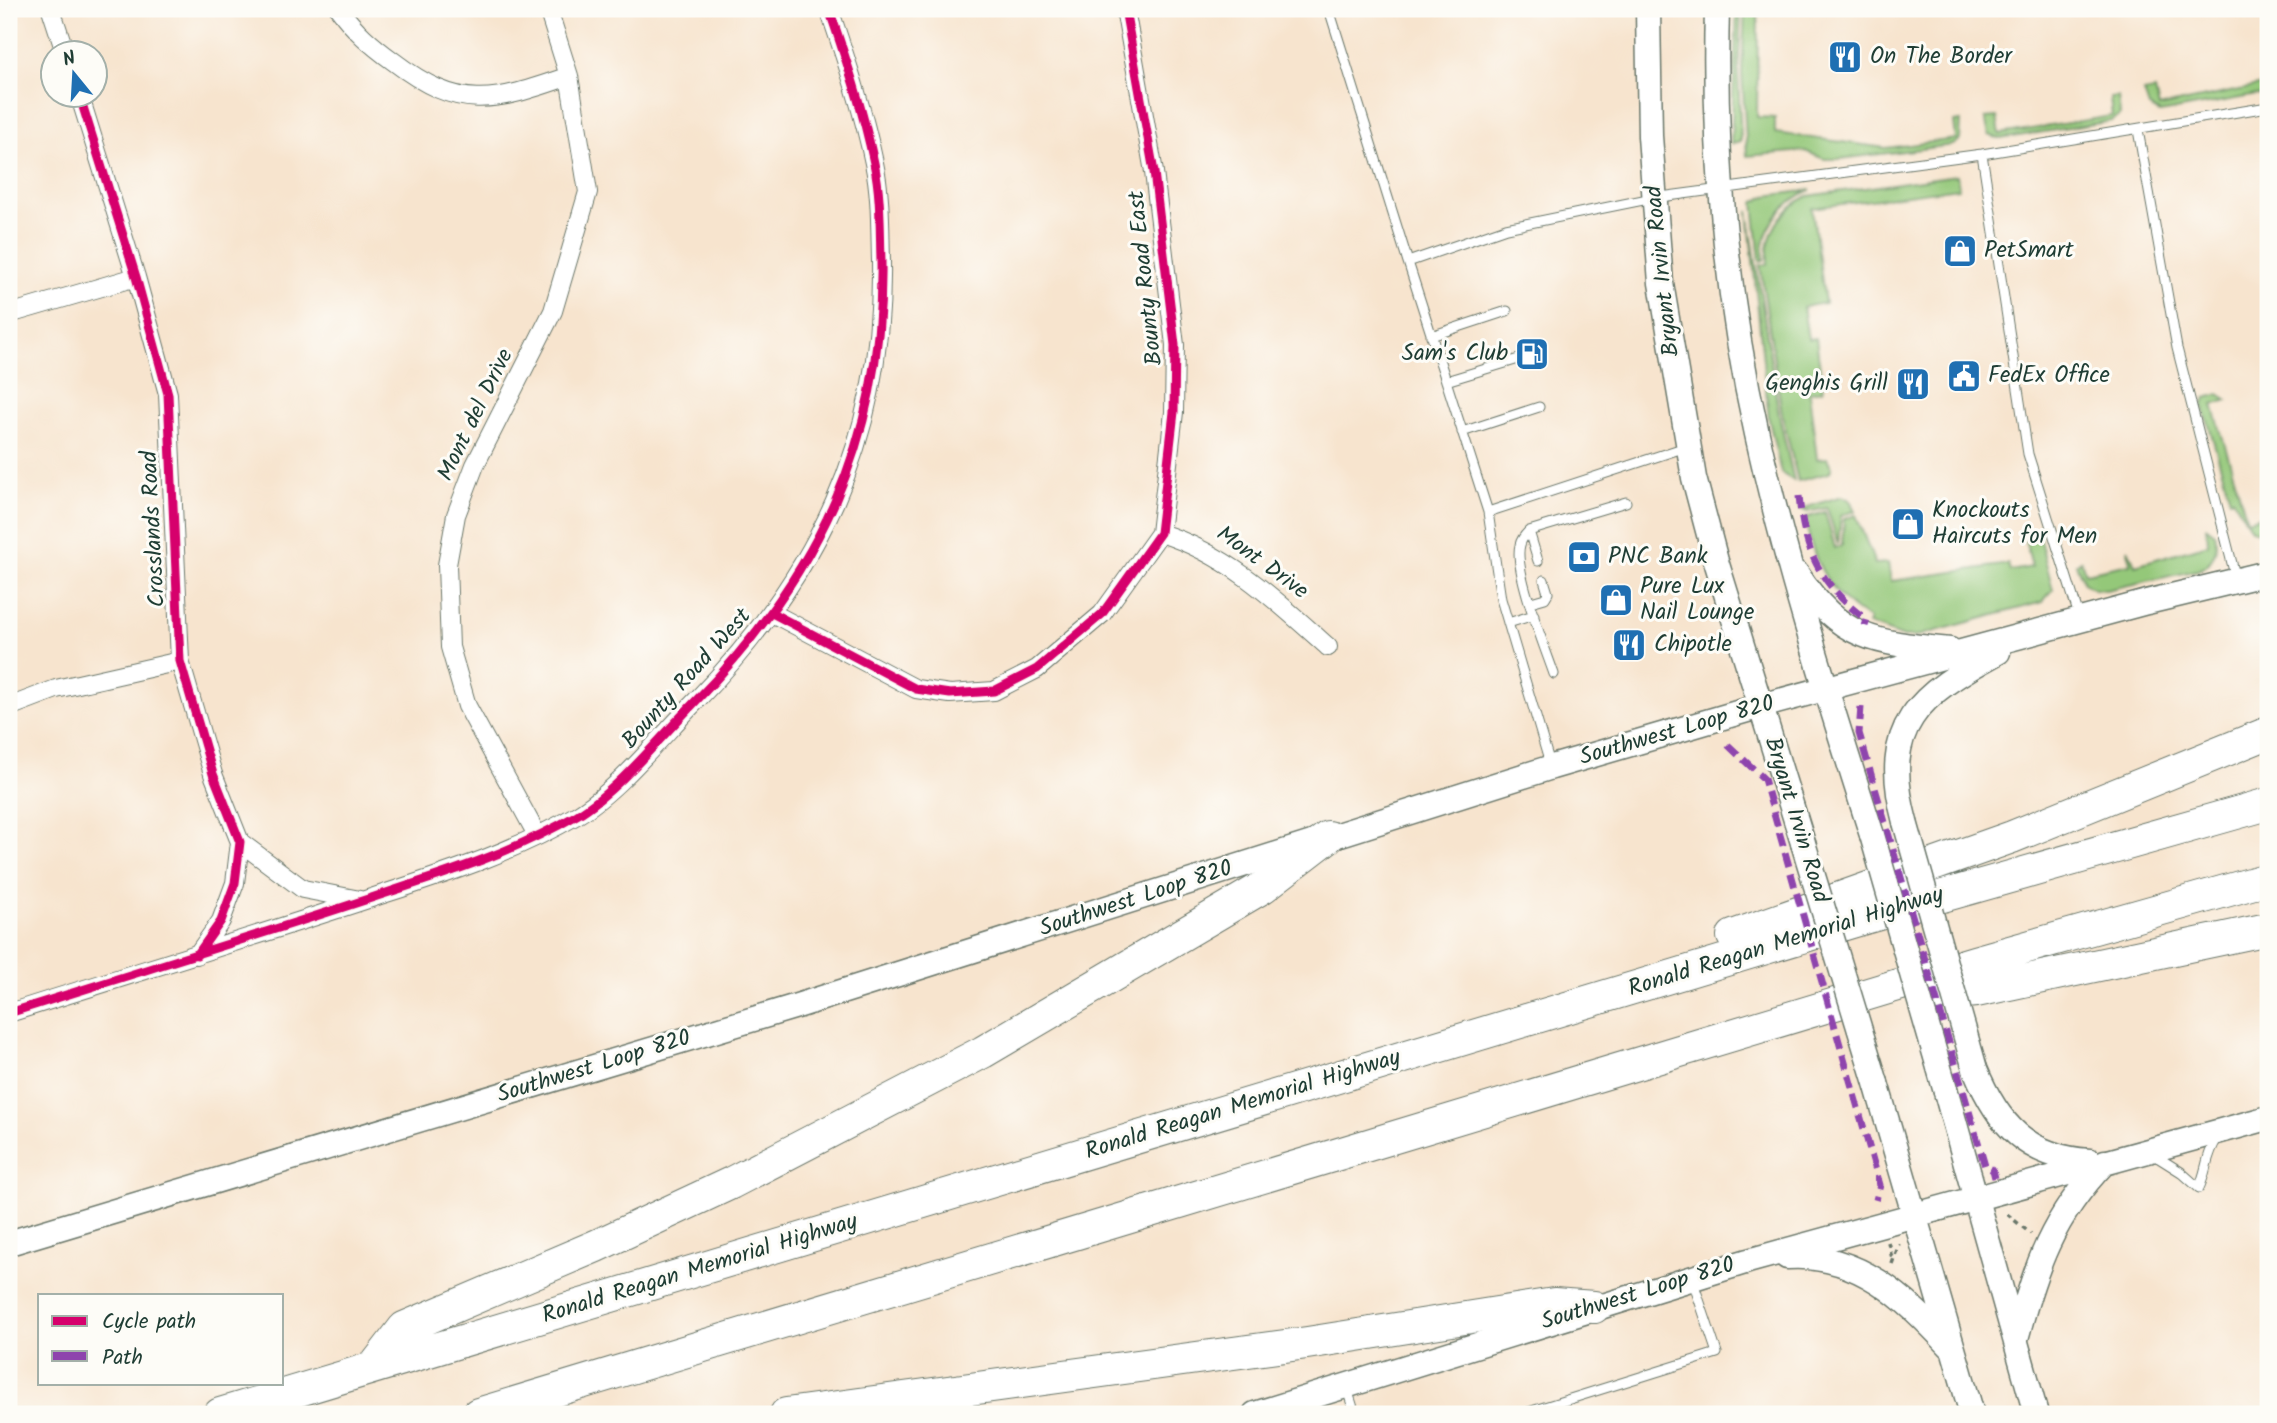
<svg xmlns="http://www.w3.org/2000/svg" width="2277" height="1423" viewBox="0 0 2277 1423" font-family="Kalam,sans-serif">
  <style>
    .green { fill: #94c879; stroke: #5a8256; stroke-width: 2 }
    .lines { fill: none; stroke-linecap: round; stroke-linejoin: round }
    .service-casing { stroke: #6b776a; stroke-width: 11 }
    .minor-casing { stroke: #6b776a; stroke-width: 20 }
    .secondary-casing { stroke: #6b776a; stroke-width: 27 }
    .motorway-casing { stroke: #6b776a; stroke-width: 34 }
    .path { stroke: #6b776a; stroke-width: 3.5; stroke-dasharray: 5 5; stroke-linecap: butt }
    .service { stroke: #fff; stroke-width: 9 }
    .minor { stroke: #fff; stroke-width: 18 }
    .secondary { stroke: #fff; stroke-width: 24 }
    .motorway { stroke: #fff; stroke-width: 32 }
    .secondary-bridge-casing { stroke: #6b776a; stroke-width: 27; stroke-linecap: butt }
    .secondary-bridge { stroke: #fff; stroke-width: 24 }
    .quiet { stroke: #8e44ad; stroke-width: 7; stroke-dasharray: 14 7; stroke-linecap: butt }
    .cycleway-casing { stroke: #fdfcf7; stroke-width: 13 }
    .cycleway { stroke: #d6006c; stroke-width: 9 }
    .labels { text-anchor: middle; dominant-baseline: central; stroke-width: 6; stroke-linejoin: round; paint-order: stroke }
    .poi-label { font-size: 23px; fill: #1f3d34; stroke: #fdfcf7; text-anchor: start }
    .street-label { font-size: 23px; fill: #1f3d34; stroke: #fdfcf7 }
  </style>
  <rect width="100%" height="100%" fill="#fdfcf7"/>
  <filter id="ink" filterUnits="userSpaceOnUse"><feTurbulence type="fractalNoise" baseFrequency=".0143" numOctaves="2"/><feDisplacementMap in="SourceGraphic" scale="14" xChannelSelector="R" yChannelSelector="G"/><feConvolveMatrix kernelMatrix="1 2 1 2 8 2 1 2 1" color-interpolation-filters="sRGB"/></filter>
  <filter id="wash" filterUnits="userSpaceOnUse"><feTurbulence type="fractalNoise" baseFrequency=".00686" numOctaves="4" result="noise"/><feDisplacementMap in="SourceGraphic" scale="28" xChannelSelector="R" yChannelSelector="G"/><feGaussianBlur stdDeviation="1.57" result="paint"/><feColorMatrix in="noise" values="0 0 0 0 0 0 0 0 0 0 0 0 0 0 0 0 0 1.4 0 .05"/><feComposite in="paint" operator="in"/></filter>
  <g filter="url(#wash)">
    <rect width="100%" height="100%" fill="#f7e4ce"/>
    <path class="green" d="M1737,9H1741L1738,75L1741,141L1731,144Z
      M1745,9H1758L1757,117L1775,118V133L1886,148L1956,139L1954,122L1961,121L1960,140L1953,145L1840,159H1824L1805,151L1747,156L1742,73Z
      M2268,84V93L2160,113L2149,107L2144,92L2155,90L2159,107Z
      M2118,97L2120,115L2112,121L2000,139L1989,135L1985,118L1997,117L2000,134L2112,116L2110,98Z
      M1957,175L1959,188L1812,208L1825,303L1803,307L1808,339L1816,338L1823,390L1809,392L1817,459L1827,458L1832,468L1829,473L1798,481L1782,414L1760,265L1768,264C1765,234 1781,209 1808,196Z
      M1811,190C1783,201 1760,229 1764,260L1760,261L1754,203L1766,196Z
      M1748,211L1779,415L1794,481L1781,473L1769,420Z
      M2219,394L2228,400L2213,405L2247,520L2262,516L2268,534L2251,529L2233,498L2230,499L2203,405L2206,398Z
      M1842,496L1850,500L1855,511L1841,516L1838,544L1827,508L1807,512L1801,509Z
      M1825,512L1835,548L1842,545L1844,519L1856,515L1875,564L1888,563L1891,581L2008,564L2010,571L2032,567L2025,540L2039,536L2053,590L2042,602L1914,637H1904L1868,624L1870,619C1830,597 1813,562 1805,518Z
      M2207,527L2215,533C2218,549 2214,563 2198,570L2106,590L2094,589L2084,583L2076,564L2081,560L2085,573L2130,564L2128,549L2135,565L2208,544Z"/>
  </g>
  <g filter="url(#ink)">
    <g class="lines">
      <g class="service-casing">
        <path id="service" d="M1329,9L1408,262L1506,228L1653,198L1982,154L2268,107
          M2138,130L2177,348L2236,579
          M1982,154L2028,454L2080,619
          M1408,262L1488,512L1501,599L1550,764
          M1431,336L1507,311
          M1446,381L1522,358
          M1462,432L1539,407
          M1488,512L1686,447
          M1529,531L1538,561
          M1531,602L1545,598L1548,593L1544,580
          M1508,623L1534,615
          M1554,674C1545,648 1513,568 1520,545C1521,539 1525,535 1529,531L1626,502
          M2154,1155L2181,1172L2199,1188C2207,1171 2206,1154 2217,1139
          M1346,1386L1355,1414
          M1522,1414L1717,1353L1692,1279"/>
      </g>
      <g class="minor-casing">
        <path id="minor" d="M51,9L65,52
          M339,9C355,31 371,45 393,61C460,112 492,103 569,76
          M79,94L136,277L168,394L180,661L213,774L240,842L235,883L221,921L197,955
          M9,314L136,277
          M1160,533C1228,554 1276,600 1328,647
          M772,613L916,689L950,694L994,691L1037,669L1102,614L1160,533L1174,412L1175,345L1154,172L1125,9
          M9,707L56,689L180,661
          M537,835L467,706L450,647L447,565L456,515L475,465L553,311L588,192L569,76L548,9
          M240,842L303,889L360,900
          M9,1013C128,975 247,939 365,900C438,876 511,854 577,815C617,791 660,738 693,704C817,577 884,441 881,261C880,229 881,195 874,163C863,110 846,59 829,9"/>
      </g>
      <g class="secondary-casing">
        <path id="secondary" d="M1648,9L1650,136L1661,283L1694,478L1716,561L1803,843
          M1717,9C1713,149 1726,297 1757,434C1787,570 1830,703 1872,835
          M1797,574C1841,641 1877,643 1950,650
          M1905,822C1879,725 1919,695 1998,652
          M1975,1069C1998,1125 2027,1157 2090,1161
          M1876,1083L1972,1414
          M1946,1092L2036,1414
          M9,1243L797,1006L1552,767L1761,706L2147,602L2268,573
          M1787,1257C1858,1252 1905,1298 1950,1346
          M2016,1339C2035,1267 2052,1217 2105,1162
          M1255,1414L1748,1261L2268,1118"/>
      </g>
      <g class="motorway-casing">
        <path id="motorway" d="M1733,936L2012,837L2268,733
          M1924,996L1976,991L2268,929
          M374,1367L404,1328L596,1246L731,1183L983,1052L1263,887L1328,837
          M220,1414L1865,918L2268,804
          M478,1414L1974,962L2268,879
          M786,1414L1307,1343L1554,1304L1594,1307"/>
      </g>
      <path class="path" d="M2007,1214L2031,1234
        M1888,1242L1892,1258
        M1892,1264L1899,1244"/>
      <use href="#service" class="service"/>
      <use href="#minor" class="minor"/>
      <use href="#secondary" class="secondary"/>
      <use href="#motorway" class="motorway"/>
      <g class="secondary-bridge-casing">
        <path id="secondary-bridge" d="M1905,822L1975,1069
          M1872,835L1946,1092
          M1803,843L1876,1083"/>
      </g>
      <use href="#secondary-bridge" class="secondary-bridge"/>
      <path class="quiet" d="M1799,496C1804,552 1821,586 1867,620L1865,626
        M1861,707L1859,733L1985,1166L1993,1170L1995,1178
        M1728,745L1764,779L1880,1185L1876,1200"/>
      <g class="cycleway-casing">
        <path id="cycleway" d="M79,94L136,277L168,394L180,661L213,774L240,842L235,883L221,921L197,955
          M772,613L916,689L950,694L994,691L1037,669L1102,614L1160,533L1174,412L1175,345L1154,172L1125,9
          M9,1013C128,975 247,939 365,900C438,876 511,854 577,815C617,791 660,738 693,704C817,577 884,441 881,261C880,229 881,195 874,163C863,110 846,59 829,9"/>
      </g>
      <use href="#cycleway" class="cycleway"/>
    </g>
  </g>
  <defs>
    <g id="restaurant-square" transform="scale(1.75)"><rect x="-9" y="-9" width="18" height="18" rx="4" fill="#1f6fb2" stroke="#fdfcf7"/><path d="M-5-6h1v4h1v-4h1v4h1v-4h1v5L-1.5 .5V6h-2V.5L-5-1ZM5-6V6H3V1.5H1.5Q1.5-4 5-6Z" fill="#fff"/></g>
    <g id="shop-square" transform="scale(1.75)"><rect x="-9" y="-9" width="18" height="18" rx="4" fill="#1f6fb2" stroke="#fdfcf7"/><path d="M-5-2.5h2.3a2.7 3.5 0 0 1 5.4 0H5L5.5 6h-11ZM-1.5-2.5h3a1.5 2.3 0 0 0-3 0Z" fill="#fff"/></g>
    <g id="fuel-square" transform="scale(1.75)"><rect x="-9" y="-9" width="18" height="18" rx="4" fill="#1f6fb2" stroke="#fdfcf7"/><path d="M-5.5-6h7V0h2V4h1.3V-2.5L3-4.5l.8-.8L6-3V5H2.5V1h-1V6h-7ZM-4.2-4.7v3.2H.2V-4.7Z" fill="#fff"/></g>
    <g id="civic-square" transform="scale(1.75)"><rect x="-9" y="-9" width="18" height="18" rx="4" fill="#1f6fb2" stroke="#fdfcf7"/><path d="M-.6-6.5H3V-4.5H.6V-3L4-1V1h2V6H-6V1h2V-1L-.6-3ZM-1.2 2.5V6h2.4V2.5Z" fill="#fff"/></g>
    <g id="bank-square" transform="scale(1.75)"><rect x="-9" y="-9" width="18" height="18" rx="4" fill="#1f6fb2" stroke="#fdfcf7"/><path d="M-6-4H6V4H-6ZM0-2.3a2.3 2.3 0 1 0 0 4.6a2.3 2.3 0 1 0 0-4.6Z" fill="#fff"/></g>
  </defs>
  <g fill-rule="evenodd">
    <use href="#restaurant-square" x="1845" y="57"/>
    <use href="#shop-square" x="1960" y="251"/>
    <use href="#fuel-square" x="1532" y="354"/>
    <use href="#civic-square" x="1964" y="376"/>
    <use href="#restaurant-square" x="1913" y="384"/>
    <use href="#shop-square" x="1908" y="524"/>
    <use href="#bank-square" x="1584" y="557"/>
    <use href="#shop-square" x="1616" y="600"/>
    <use href="#restaurant-square" x="1629" y="645"/>
  </g>
  <g class="labels">
    <g class="poi-label">
      <text x="1870" y="57">On The Border</text>
      <text x="1984" y="251">PetSmart</text>
      <text x="1508" y="354" text-anchor="end">Sam's Club</text>
      <text x="1988" y="376">FedEx Office</text>
      <text x="1888" y="384" text-anchor="end">Genghis Grill</text>
      <text x="1932" y="511">Knockouts<tspan x="1932" dy="26">Haircuts for Men</tspan></text>
      <text x="1608" y="557">PNC Bank</text>
      <text x="1640" y="587">Pure Lux<tspan x="1640" dy="26">Nail Lounge</tspan></text>
      <text x="1654" y="645">Chipotle</text>
    </g>
    <g class="street-label">
      <text transform="translate(1663 271) rotate(-96)">Bryant Irvin Road</text>
      <text transform="translate(1146 278) rotate(-96)">Bounty Road East</text>
      <text transform="translate(476 415) rotate(-64)">Mont del Drive</text>
      <text transform="translate(154 529) rotate(-93)">Crosslands Road</text>
      <text transform="translate(1262 563) rotate(36)">Mont Drive</text>
      <text transform="translate(687 679) rotate(-48)">Bounty Road West</text>
      <text transform="translate(1677 731) rotate(-16)">Southwest Loop 820</text>
      <text transform="translate(1796 820) rotate(73)">Bryant Irvin Road</text>
      <text transform="translate(1136 899) rotate(-18)">Southwest Loop 820</text>
      <text transform="translate(1786 942) rotate(-17)">Ronald Reagan Memorial Highway</text>
      <text transform="translate(594 1067) rotate(-17)">Southwest Loop 820</text>
      <text transform="translate(1243 1105) rotate(-17)">Ronald Reagan Memorial Highway</text>
      <text transform="translate(700 1269) rotate(-17)">Ronald Reagan Memorial Highway</text>
      <text transform="translate(1638 1294) rotate(-17)">Southwest Loop 820</text>
    </g>
  </g>
  <rect width="2277" height="1423" fill="none" stroke="#fdfcf7" stroke-width="35"/>
  <rect x="38" y="1294" width="245" height="91" fill="#fdfcf7" stroke="#a4b0a9" stroke-width="2"/>
  <rect x="52" y="1316" width="35" height="10" fill="#d6006c" stroke="#a4b0a9" stroke-width="2"/>
  <text x="102" y="1328" font-size="21" fill="#1f3d34">Cycle path</text>
  <rect x="52" y="1351" width="35" height="10" fill="#8e44ad" stroke="#a4b0a9" stroke-width="2"/>
  <text x="102" y="1364" font-size="21" fill="#1f3d34">Path</text>
  <g transform="translate(74 74) rotate(342)"><circle r="33" fill="#fdfcf7" stroke="#a4b0a9" stroke-width="2"/>
  <path d="M0-5L12 26L0 18L-12 26Z" fill="#1f6fb2"/>
  <text y="-10" font-size="19" font-weight="bold" text-anchor="middle" fill="#1f3d34">N</text>
  </g>
</svg>
